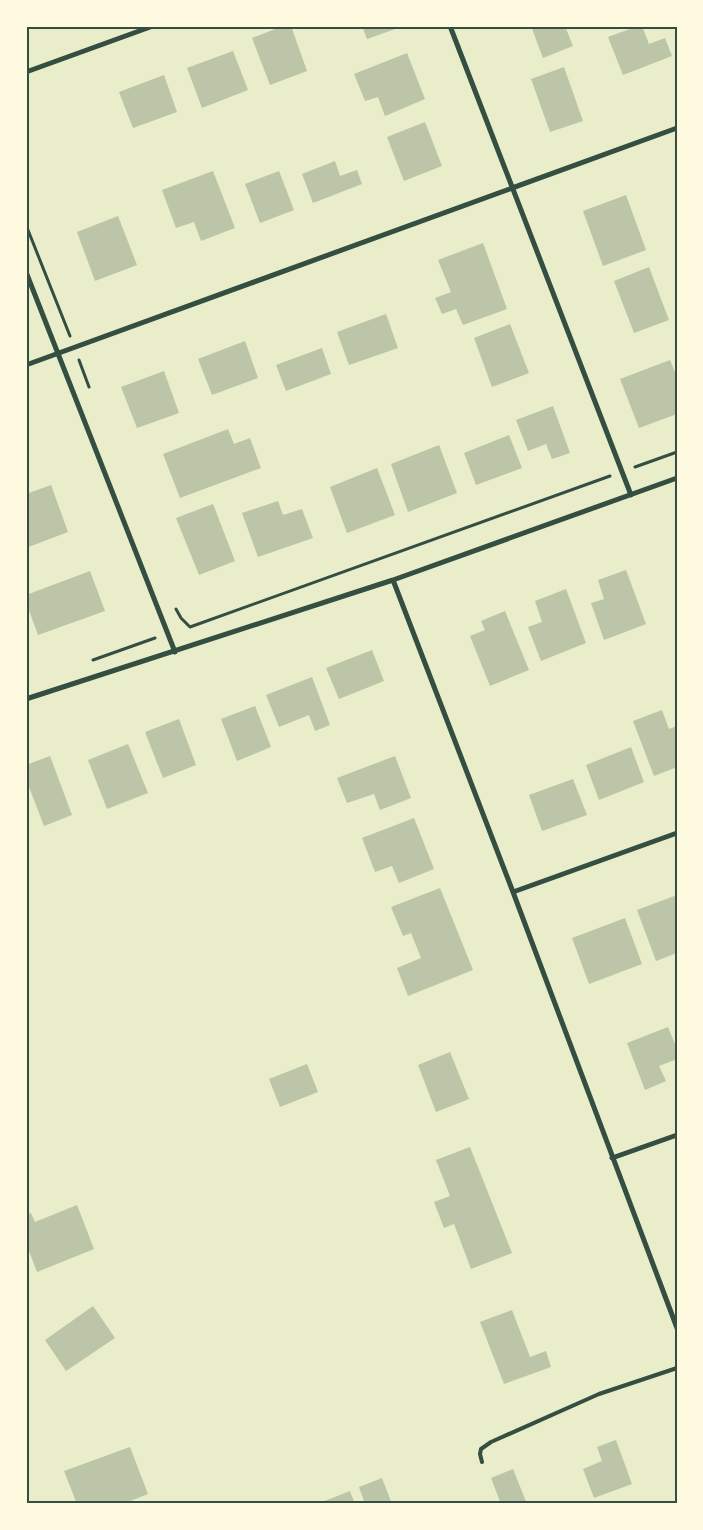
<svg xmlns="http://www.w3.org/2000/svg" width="703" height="1530" viewBox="0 0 703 1530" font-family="Raleway,sans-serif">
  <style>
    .building { fill: #bcc5a7 }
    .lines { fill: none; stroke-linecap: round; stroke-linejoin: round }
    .path { stroke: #344e41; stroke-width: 3 }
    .service { stroke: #344e41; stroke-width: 4 }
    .minor { stroke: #344e41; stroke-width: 5 }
    .neatline { fill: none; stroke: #344e41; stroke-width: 2 }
  </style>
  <rect width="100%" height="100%" fill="#e9edc9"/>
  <path class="building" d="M283,26H291L307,71L270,85L252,38Z
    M362,26H401V27L367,39Z
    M531,26H565L573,46L543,58Z
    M638,26H642L649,44L665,38L672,56L623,75L608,37Z
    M233,51L248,90L202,108L187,68Z
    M407,53L425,99L385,116L378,97L365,101L354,74Z
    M564,67L583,121L550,132L531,79Z
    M164,75L177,112L133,128L119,92Z
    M425,122L442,166L404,181L387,137Z
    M335,161L340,176L357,170L362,184L313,203L302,174Z
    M213,171L235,228L201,241L194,222L176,228L162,190Z
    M279,171L294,210L260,223L245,184Z
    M626,195L646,250L603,266L583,211Z
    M118,216L137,265L95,281L77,232Z
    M483,243L507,309L463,325L456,309L442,314L435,298L451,292L438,260Z
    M649,267L669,320L634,333L614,281Z
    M386,314L398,348L349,365L337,332Z
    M510,324L529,373L492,387L474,338Z
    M245,341L258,378L212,395L198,359Z
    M322,348L331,374L286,391L276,365Z
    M670,360L677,377V414L639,428L620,379Z
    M164,371L179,413L137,428L121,387Z
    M553,406L570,453L552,459L546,444L528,451L516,420Z
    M228,429L234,444L250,438L261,468L180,498L163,454Z
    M509,435L522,468L476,485L464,453Z
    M439,445L457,493L408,512L391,464Z
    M377,468L395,515L347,533L330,487Z
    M51,485L68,532L26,548V494Z
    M278,501L283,515L302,509L313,538L258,557L242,513Z
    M213,504L235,561L199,575L176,518Z
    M626,570L646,624L604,640L591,603L604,599L598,580Z
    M90,571L105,611L38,635L26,602V595Z
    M566,589L586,643L541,661L528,627L542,622L535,601Z
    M505,611L529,670L490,686L470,636L485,630L481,621Z
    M372,650L384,681L339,699L326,668Z
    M312,677L330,725L315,731L309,715L279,727L266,695Z
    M255,706L271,747L237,761L221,719Z
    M662,710L669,729L677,726V767L654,776L633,721Z
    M179,719L196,765L163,778L145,732Z
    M128,744L148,793L107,809L88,760Z
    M631,747L644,782L599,800L586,765Z
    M50,756L72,815L44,826L26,779V765Z
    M395,756L411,798L380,810L374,794L347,803L337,778Z
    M573,779L587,815L542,831L529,795Z
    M414,818L434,869L399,883L392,866L375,872L362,838Z
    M440,888L473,970L408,996L397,968L421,958L411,933L403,936L391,907Z
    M677,895V953L656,961L637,910Z
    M625,918L642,964L589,984L572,938Z
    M668,1027L677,1049V1059L659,1066L666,1081L645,1090L627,1043Z
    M450,1052L469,1099L436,1112L418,1065Z
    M307,1064L318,1092L280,1107L269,1079Z
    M470,1147L512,1253L471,1269L454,1224L444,1228L434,1202L450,1196L436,1160Z
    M77,1205L94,1249L37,1272L29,1251L26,1252V1215L31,1213L35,1222Z
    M93,1306L115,1338L66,1371L45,1340Z
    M512,1310L530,1357L546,1351L551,1367L504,1384L480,1322Z
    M616,1440L632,1484L594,1498L583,1469L602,1461L597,1447Z
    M130,1447L148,1494L123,1504H77L64,1471Z
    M513,1469L527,1504H501L491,1478Z
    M382,1478L392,1504H365L359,1487Z
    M350,1491L355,1504H317Z"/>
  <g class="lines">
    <path class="path" d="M26,225L70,336
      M79,360L89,387
      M635,467L677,452
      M176,609L181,618L190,627L610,476
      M93,660L155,638"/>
    <path class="service" d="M482,1462L480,1454L481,1449L491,1442L599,1394L677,1368"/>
    <path class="minor" d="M450,26L631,495
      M26,72L153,26
      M26,272L175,652
      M26,365L677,128
      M393,580L513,892L677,1328
      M26,699L393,580L677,478
      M513,892L677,833
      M612,1158L677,1135"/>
  </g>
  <rect width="703" height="1530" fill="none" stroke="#fefae0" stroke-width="55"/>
  <rect x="28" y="28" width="648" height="1474" class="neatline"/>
</svg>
